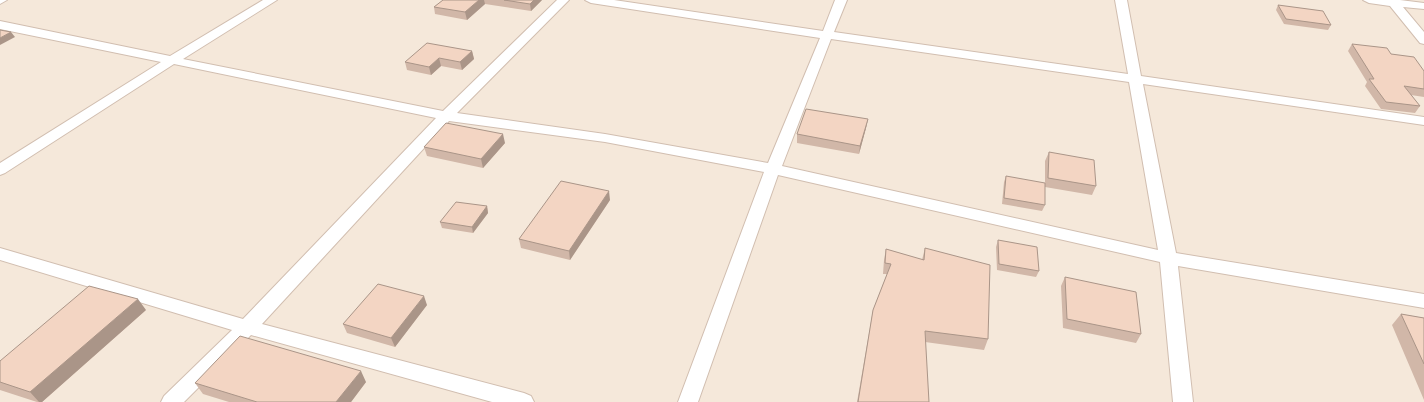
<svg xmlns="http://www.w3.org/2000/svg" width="1424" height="402" viewBox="0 0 1424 402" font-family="Roboto,sans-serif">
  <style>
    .residential { fill: #f5e8da }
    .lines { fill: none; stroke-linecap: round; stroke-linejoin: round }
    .street-casing { stroke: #d1beb0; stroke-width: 2 }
    .street { fill: #fff; fill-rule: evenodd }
    .wall { fill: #d1b7a8 }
    .shaded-wall { fill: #aa9588 }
    .building { fill: #f3d5c3; stroke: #aa9588 }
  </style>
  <rect width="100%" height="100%" fill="#fdf6ec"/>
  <path class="residential" d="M0,0H1424V402H0Z"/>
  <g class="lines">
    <g class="street-casing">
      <path id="street" d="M0,0H7L0,4Z
        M263,0H277L183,59L443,111L557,0H569L457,113L605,134L768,163L820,38L591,3L585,0H614L823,31L835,0H847L834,32L1128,74L1115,0H1127L1141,76L1424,117V125L1143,84L1176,253L1424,294V308L1178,266L1193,402H1173L1160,262L778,175L698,402H678L764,172L605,142L449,121L262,324L524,393L531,396L534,402H492L251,335L184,402H161L164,396L232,330L0,260V248L243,319L436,118L174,64L5,173L0,175V163L161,62L0,29V21L170,56ZM831,39L1129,82L1158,250L782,166Z
        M1363,0H1400L1424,3V9L1403,7L1424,32V44L1420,43L1390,6L1369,3Z"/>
    </g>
    <use href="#street" class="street"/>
  </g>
  <path class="wall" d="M443,0H542L531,11L485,4L467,20L435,14L434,7Z
    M1278,5L1331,25L1328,30L1284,24L1276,10Z
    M1352,44L1391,54L1424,71V97L1411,95L1420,106L1415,113L1381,109L1365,86L1367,82L1348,51Z
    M472,51L474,59L462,70L441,66L431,75L407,70L405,62Z
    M868,119L866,128L859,154L797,143V134Z
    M505,143L483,168L427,156L424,147Z
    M1049,152L1096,186L1092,195L1045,187V161Z
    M1006,176L1045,205L1042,211L1002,204L1004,182Z
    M610,200L570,260L521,248L519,239Z
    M487,206L488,213L473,233L442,228L440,222Z
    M998,240L1039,271L1036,277L997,270L996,247Z
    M925,248L988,339L984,350L925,342L929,402H857L873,310L887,274H883L884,260L886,249L922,260Z
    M1065,277L1141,334L1136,343L1063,328L1061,286Z
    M427,305L395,347L347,333L343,324Z
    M146,310L42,402H37L0,390V361Z
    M1401,314L1424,318V400L1392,325Z
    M366,382L351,402H229L203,394L195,383Z"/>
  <path class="shaded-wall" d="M479,0H484L485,4L467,20L465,12Z
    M534,0H542L531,11L530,4Z
    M11,32L15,37L0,45V38Z
    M472,51L474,59L462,70L460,62Z
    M439,58L441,66L431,75L429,67Z
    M868,119L866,128L859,154L860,146Z
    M503,134L505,143L483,168L481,159Z
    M609,191L610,200L570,260L569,251Z
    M487,206L488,213L473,233L472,227Z
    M424,296L427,305L395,347L391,338Z
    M138,299L146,310L42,402H39L30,392Z
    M361,371L366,382L351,402H336Z"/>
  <path class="building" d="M443,0H479L465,12L434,7Z
    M504,0H534L530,4Z
    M1278,5L1323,11L1331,25L1286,19Z
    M0,30L11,32L0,38Z
    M427,43L472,51L460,62L439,58L429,67L405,62Z
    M1352,44L1387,48L1391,54L1414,57L1424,71V89L1404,86L1420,106L1386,102L1369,79H1374Z
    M806,109L868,119L860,146L797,134Z
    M446,123L503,134L481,159L424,147Z
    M1049,152L1094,160L1096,186L1048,178Z
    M1006,176L1045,183V205L1004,198Z
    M561,181L609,191L569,251L519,239Z
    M456,202L487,206L472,227L440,222Z
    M998,240L1037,247L1039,271L999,264Z
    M925,248L990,265L988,339L925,331L929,402H858L873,310L891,264L885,263L886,249L924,260Z
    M1065,277L1136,292L1141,334L1067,319Z
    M378,284L424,296L391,338L343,324Z
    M89,286L138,299L30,392L0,382V361Z
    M1401,314L1424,318V364Z
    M240,336L361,371L336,402H257L195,383Z"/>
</svg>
